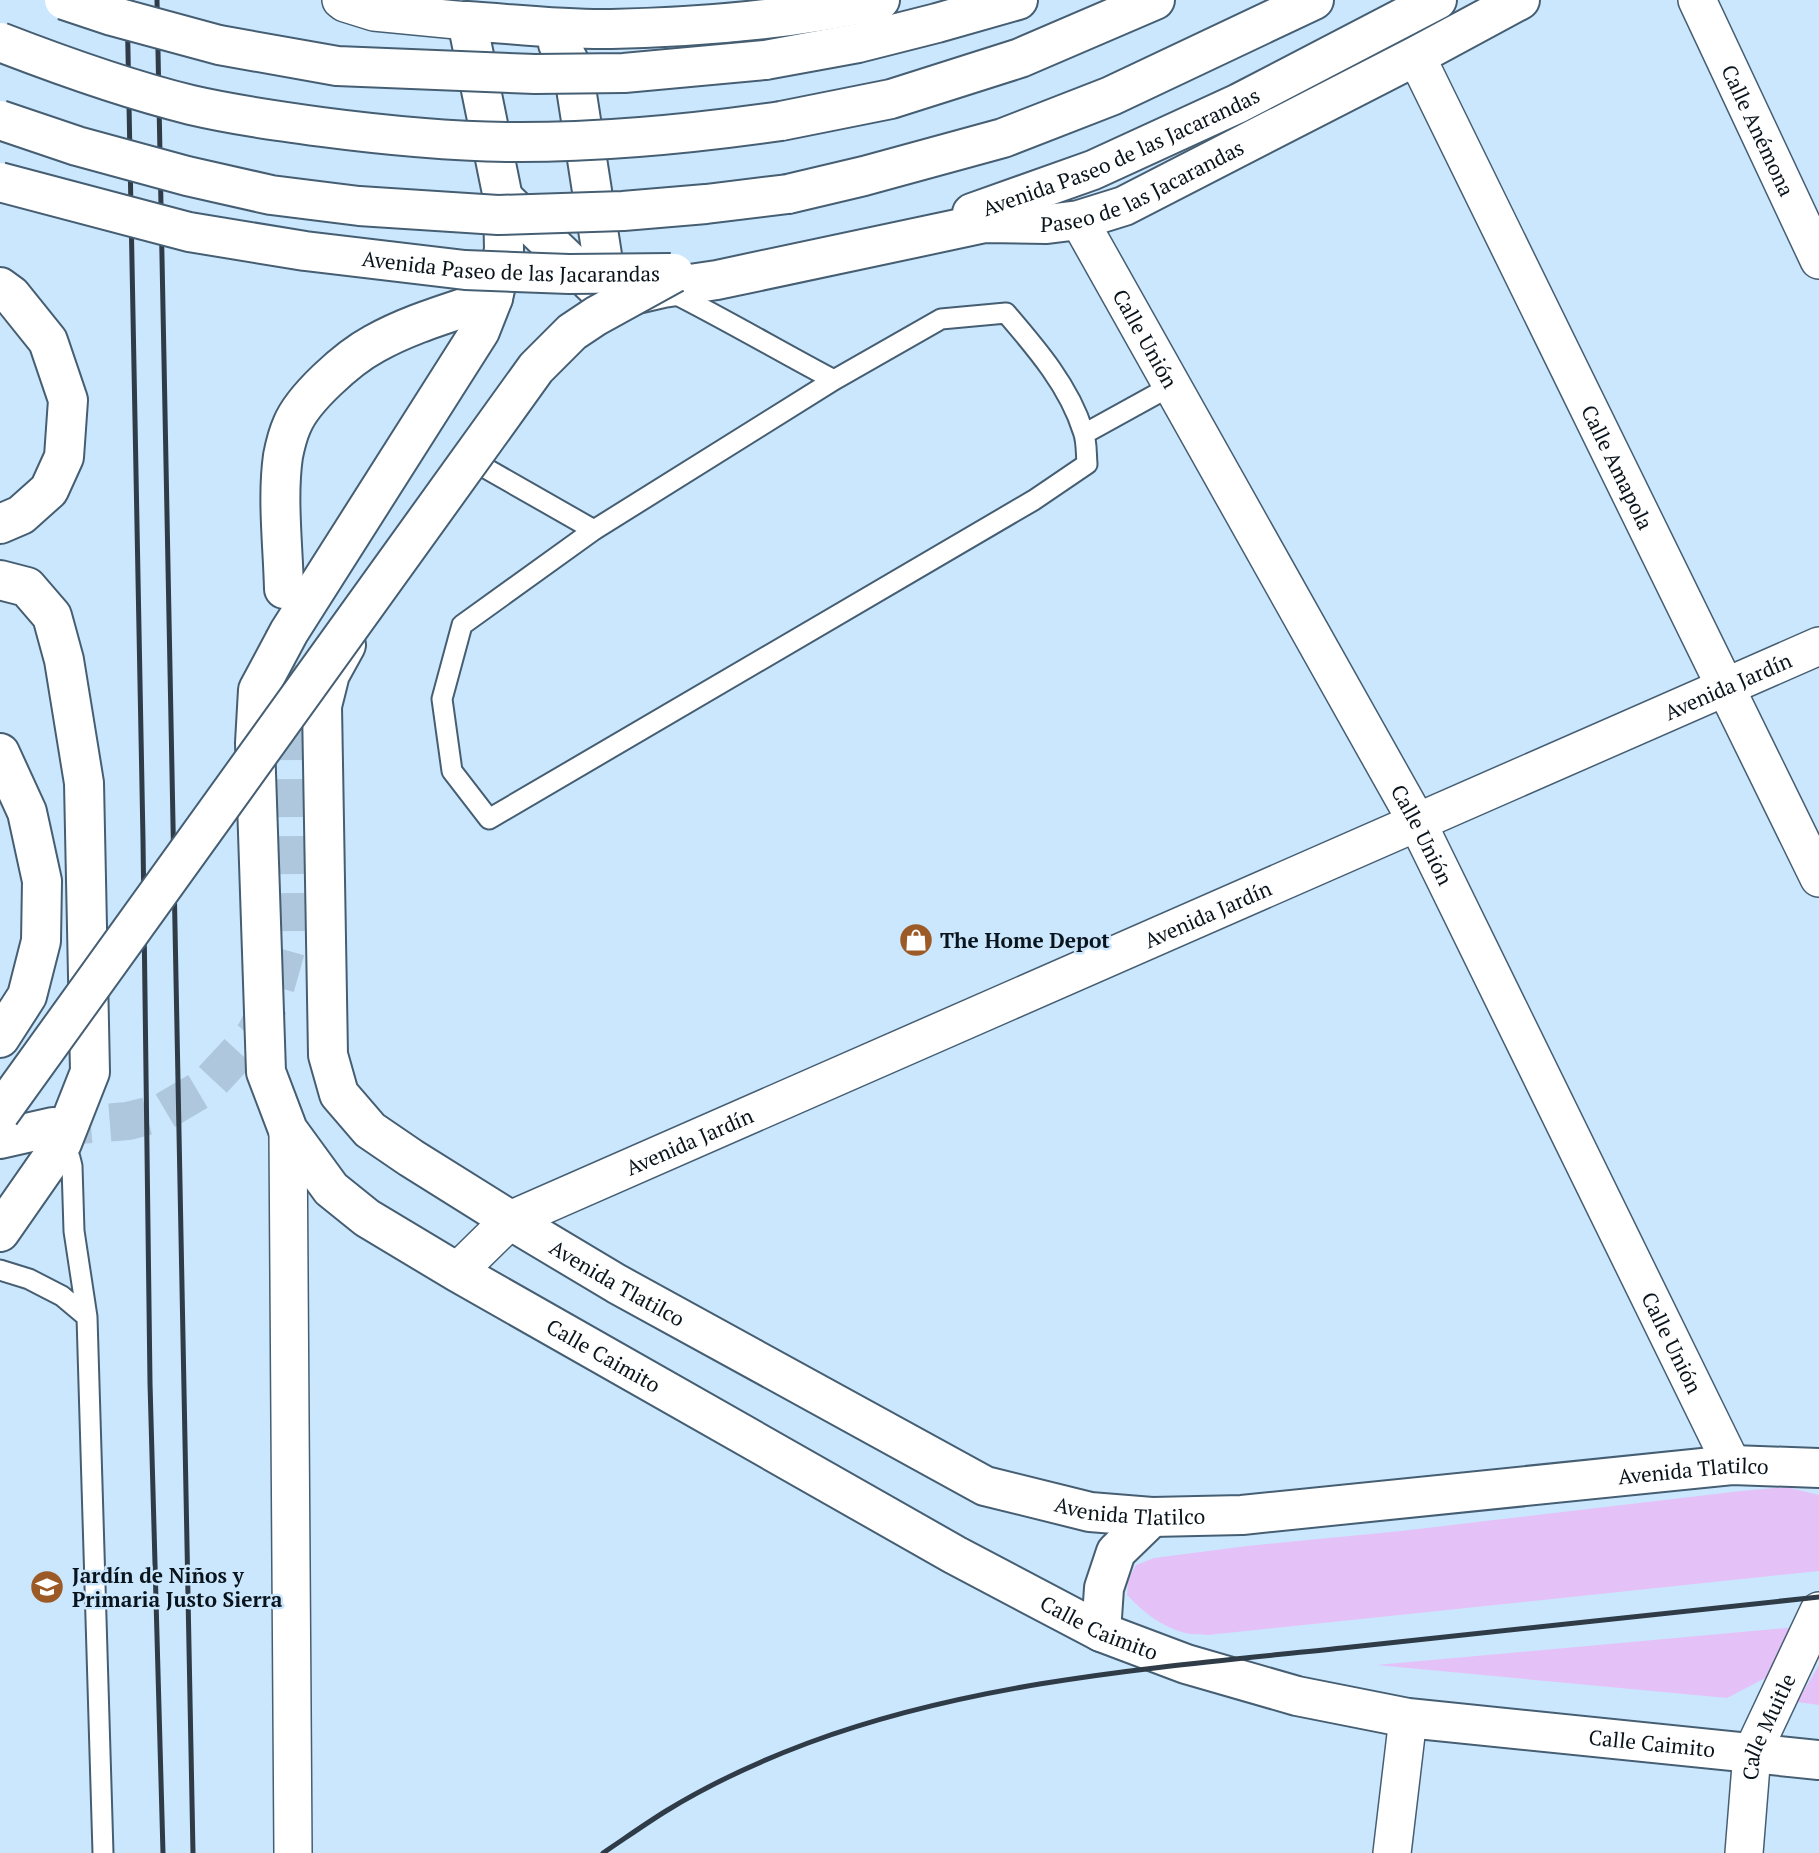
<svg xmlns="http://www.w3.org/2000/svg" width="1819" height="1853" viewBox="0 0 1819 1853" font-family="'PT Serif',serif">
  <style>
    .green { fill: #e4c2f8 }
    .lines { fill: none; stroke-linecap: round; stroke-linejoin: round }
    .secondary-tunnel { stroke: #aec7dc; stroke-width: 38; stroke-dasharray: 38 19; stroke-linecap: butt }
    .lane-casing { stroke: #465e72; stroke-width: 23 }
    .street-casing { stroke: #465e72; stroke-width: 40 }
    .secondary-casing { stroke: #465e72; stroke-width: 42 }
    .highway-casing { stroke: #465e72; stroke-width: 42 }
    .lane { stroke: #fff; stroke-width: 19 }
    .street { stroke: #fff; stroke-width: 37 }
    .secondary { stroke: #fff; stroke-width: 38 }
    .highway { stroke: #fff; stroke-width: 38 }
    .rail { stroke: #2f3c47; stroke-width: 5 }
    .secondary-bridge-casing { stroke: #465e72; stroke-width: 42; stroke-linecap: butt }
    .highway-bridge-casing { stroke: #465e72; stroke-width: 42; stroke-linecap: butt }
    .secondary-bridge { stroke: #fff; stroke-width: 38 }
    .highway-bridge { stroke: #fff; stroke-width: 38 }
    .labels { text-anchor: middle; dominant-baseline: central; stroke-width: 5; stroke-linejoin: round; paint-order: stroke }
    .street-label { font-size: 21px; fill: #0a141c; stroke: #cbe7fe }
    .poi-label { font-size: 21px; font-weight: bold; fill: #0a141c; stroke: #cbe7fe; text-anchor: start }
  </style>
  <rect width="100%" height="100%" fill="#cbe7fe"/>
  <path class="green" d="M1786,1487L1819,1495V1571L1208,1635C1201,1634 1192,1635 1185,1633C1162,1627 1143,1612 1127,1595L1128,1580L1136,1565L1154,1558L1247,1546L1401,1531L1741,1491Z
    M1798,1627L1775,1673L1727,1698L1376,1665Z
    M1819,1665V1705L1797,1702Z"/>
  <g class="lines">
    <path class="secondary-tunnel" d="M53,1127L128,1121L163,1112L207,1086L255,1034L272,999L286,950L284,630"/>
    <g class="lane-casing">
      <path id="lane" d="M669,291C725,319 779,351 834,380
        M1006,313C1036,348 1069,386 1083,431C1087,441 1086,453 1087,464L1034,500L489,819L452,771L442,699L462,625L594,530L834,380L941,319Z
        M1084,434L1171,386
        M473,461L594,530
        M62,1143L70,1158L72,1166L74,1231L87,1317
        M0,1270L29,1279L62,1296L87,1317L103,1853"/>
    </g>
    <g class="street-casing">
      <g id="street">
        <path d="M341,0L345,3L374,12L467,21"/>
        <path id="s1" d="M1697,0L1819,260"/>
        <path id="s2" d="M1416,56L1819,878"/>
        <path id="s3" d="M1079,220L1417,822L1732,1465"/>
        <path d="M288,1130L293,1853"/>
        <path id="s4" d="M457,1272L510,1220L1819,646"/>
        <path d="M1392,1853L1408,1718"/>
        <path id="s5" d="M1744,1853L1752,1753L1819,1611"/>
      </g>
    </g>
    <g class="secondary-casing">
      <g id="secondary">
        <path id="s6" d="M880,0C792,20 701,27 611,29C563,30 515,24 467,21L503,198L504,250L493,298L480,331L289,632L258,690L255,743L266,1072L288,1130L331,1189L367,1218L457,1272L955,1555L1101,1632L1186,1664L1297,1696L1408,1718L1819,1760"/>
        <path d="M558,44L562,48L573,69L609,300"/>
        <path d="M765,60L858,43L937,23L1018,0"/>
        <path d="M503,198L600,291"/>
        <path id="s7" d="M972,213L1093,170L1239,103L1437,0"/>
        <path d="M0,287L11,295L48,341L68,400L64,457L49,490L21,515L0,524"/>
        <path id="s8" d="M637,294L663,288L717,280L985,223L1047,224L1079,220L1124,206L1416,56L1520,0"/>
        <path d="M0,580L27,587L52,616L64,660L84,783L90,1072L62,1143L0,1232"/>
        <path d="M284,589C283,546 277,498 283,456C285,446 288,434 292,425C303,398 348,358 374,344C411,323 453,312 493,298"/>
        <path id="s9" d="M346,645L330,674L322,706L328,1055L339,1094L370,1130L411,1158L510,1220L617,1284L985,1486L1090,1512L1152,1517L1242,1515L1732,1465L1819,1468"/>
        <path d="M0,753L27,812L42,881L41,941L27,996L0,1038"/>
        <path d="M0,1139L53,1127"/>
        <path d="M1101,1632L1104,1588L1116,1552L1152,1517"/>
      </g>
    </g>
    <g class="highway-casing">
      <path id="highway" d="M781,121L891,99L1020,58L1155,0
        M788,194L864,176L1003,138L1111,96L1314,0"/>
    </g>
    <use href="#lane" class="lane"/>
    <use href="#street" class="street"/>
    <use href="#secondary" class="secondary"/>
    <use href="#highway" class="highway"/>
    <path class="rail" d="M127,0L143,840L150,1383L163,1853
      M157,0L193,1853
      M603,1853C624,1839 645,1824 666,1811C710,1784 760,1761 808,1743C978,1680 1163,1667 1342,1648C1501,1631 1660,1614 1819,1597"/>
    <g class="secondary-bridge-casing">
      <g id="secondary-bridge">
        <path d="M64,0L112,16L219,45L337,66L535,74L624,73L765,60"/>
        <path id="s10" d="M0,182L189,232L305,251L465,270L569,274L671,273"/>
        <path d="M0,1113L536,368L572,332L596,316L674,273"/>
      </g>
    </g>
    <g class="highway-bridge-casing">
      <path id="highway-bridge" d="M0,42C62,66 126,89 191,105C234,115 278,121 322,127C383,135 445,141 507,142C598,143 690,134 781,121
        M0,120L77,146L187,176L271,195L359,206L498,215L623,211L706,204L788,194"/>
    </g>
    <use href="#secondary-bridge" class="secondary-bridge"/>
    <use href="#highway-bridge" class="highway-bridge"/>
  </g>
  <defs>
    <g id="shop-disc" transform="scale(1.75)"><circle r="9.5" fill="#9b5a26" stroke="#cbe7fe"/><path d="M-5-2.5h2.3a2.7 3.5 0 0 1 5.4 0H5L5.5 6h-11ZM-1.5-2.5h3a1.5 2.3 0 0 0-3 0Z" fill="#fff"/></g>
    <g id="school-disc" transform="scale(1.75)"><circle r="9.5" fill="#9b5a26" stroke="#cbe7fe"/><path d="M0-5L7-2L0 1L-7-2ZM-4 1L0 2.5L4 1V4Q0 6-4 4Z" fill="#fff"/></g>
  </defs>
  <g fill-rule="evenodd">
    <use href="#shop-disc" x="916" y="940"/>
    <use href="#school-disc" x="47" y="1587"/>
  </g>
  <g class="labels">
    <g class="street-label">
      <text stroke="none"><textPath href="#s1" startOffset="144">Calle Anémona</textPath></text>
      <text stroke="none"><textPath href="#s7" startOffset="161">Avenida Paseo de las Jacarandas</textPath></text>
      <text stroke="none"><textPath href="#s8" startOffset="520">Paseo de las Jacarandas</textPath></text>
      <text stroke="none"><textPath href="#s10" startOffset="520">Avenida Paseo de las Jacarandas</textPath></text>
      <text stroke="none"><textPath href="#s3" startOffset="136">Calle Unión</textPath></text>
      <text stroke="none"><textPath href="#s2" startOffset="458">Calle Amapola</textPath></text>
      <text stroke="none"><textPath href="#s4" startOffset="1404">Avenida Jardín</textPath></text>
      <text stroke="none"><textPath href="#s3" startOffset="704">Calle Unión</textPath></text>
      <text stroke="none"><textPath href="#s4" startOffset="836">Avenida Jardín</textPath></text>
      <text stroke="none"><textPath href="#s4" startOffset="270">Avenida Jardín</textPath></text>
      <text stroke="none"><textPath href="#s9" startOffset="794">Avenida Tlatilco</textPath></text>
      <text stroke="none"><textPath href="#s3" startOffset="1270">Calle Unión</textPath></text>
      <text stroke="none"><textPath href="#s6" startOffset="1992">Calle Caimito</textPath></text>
      <text stroke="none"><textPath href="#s9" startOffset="1928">Avenida Tlatilco</textPath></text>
      <text stroke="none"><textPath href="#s9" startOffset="1362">Avenida Tlatilco</textPath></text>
      <text stroke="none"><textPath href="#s6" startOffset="2558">Calle Caimito</textPath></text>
      <text stroke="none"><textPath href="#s5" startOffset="130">Calle Muitle</textPath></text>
      <text stroke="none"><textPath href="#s6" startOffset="3126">Calle Caimito</textPath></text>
    </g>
    <g class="poi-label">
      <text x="940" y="940">The Home Depot</text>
      <text x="72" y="1575">Jardín de Niños y<tspan x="72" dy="24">Primaria Justo Sierra</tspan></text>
    </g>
  </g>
</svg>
